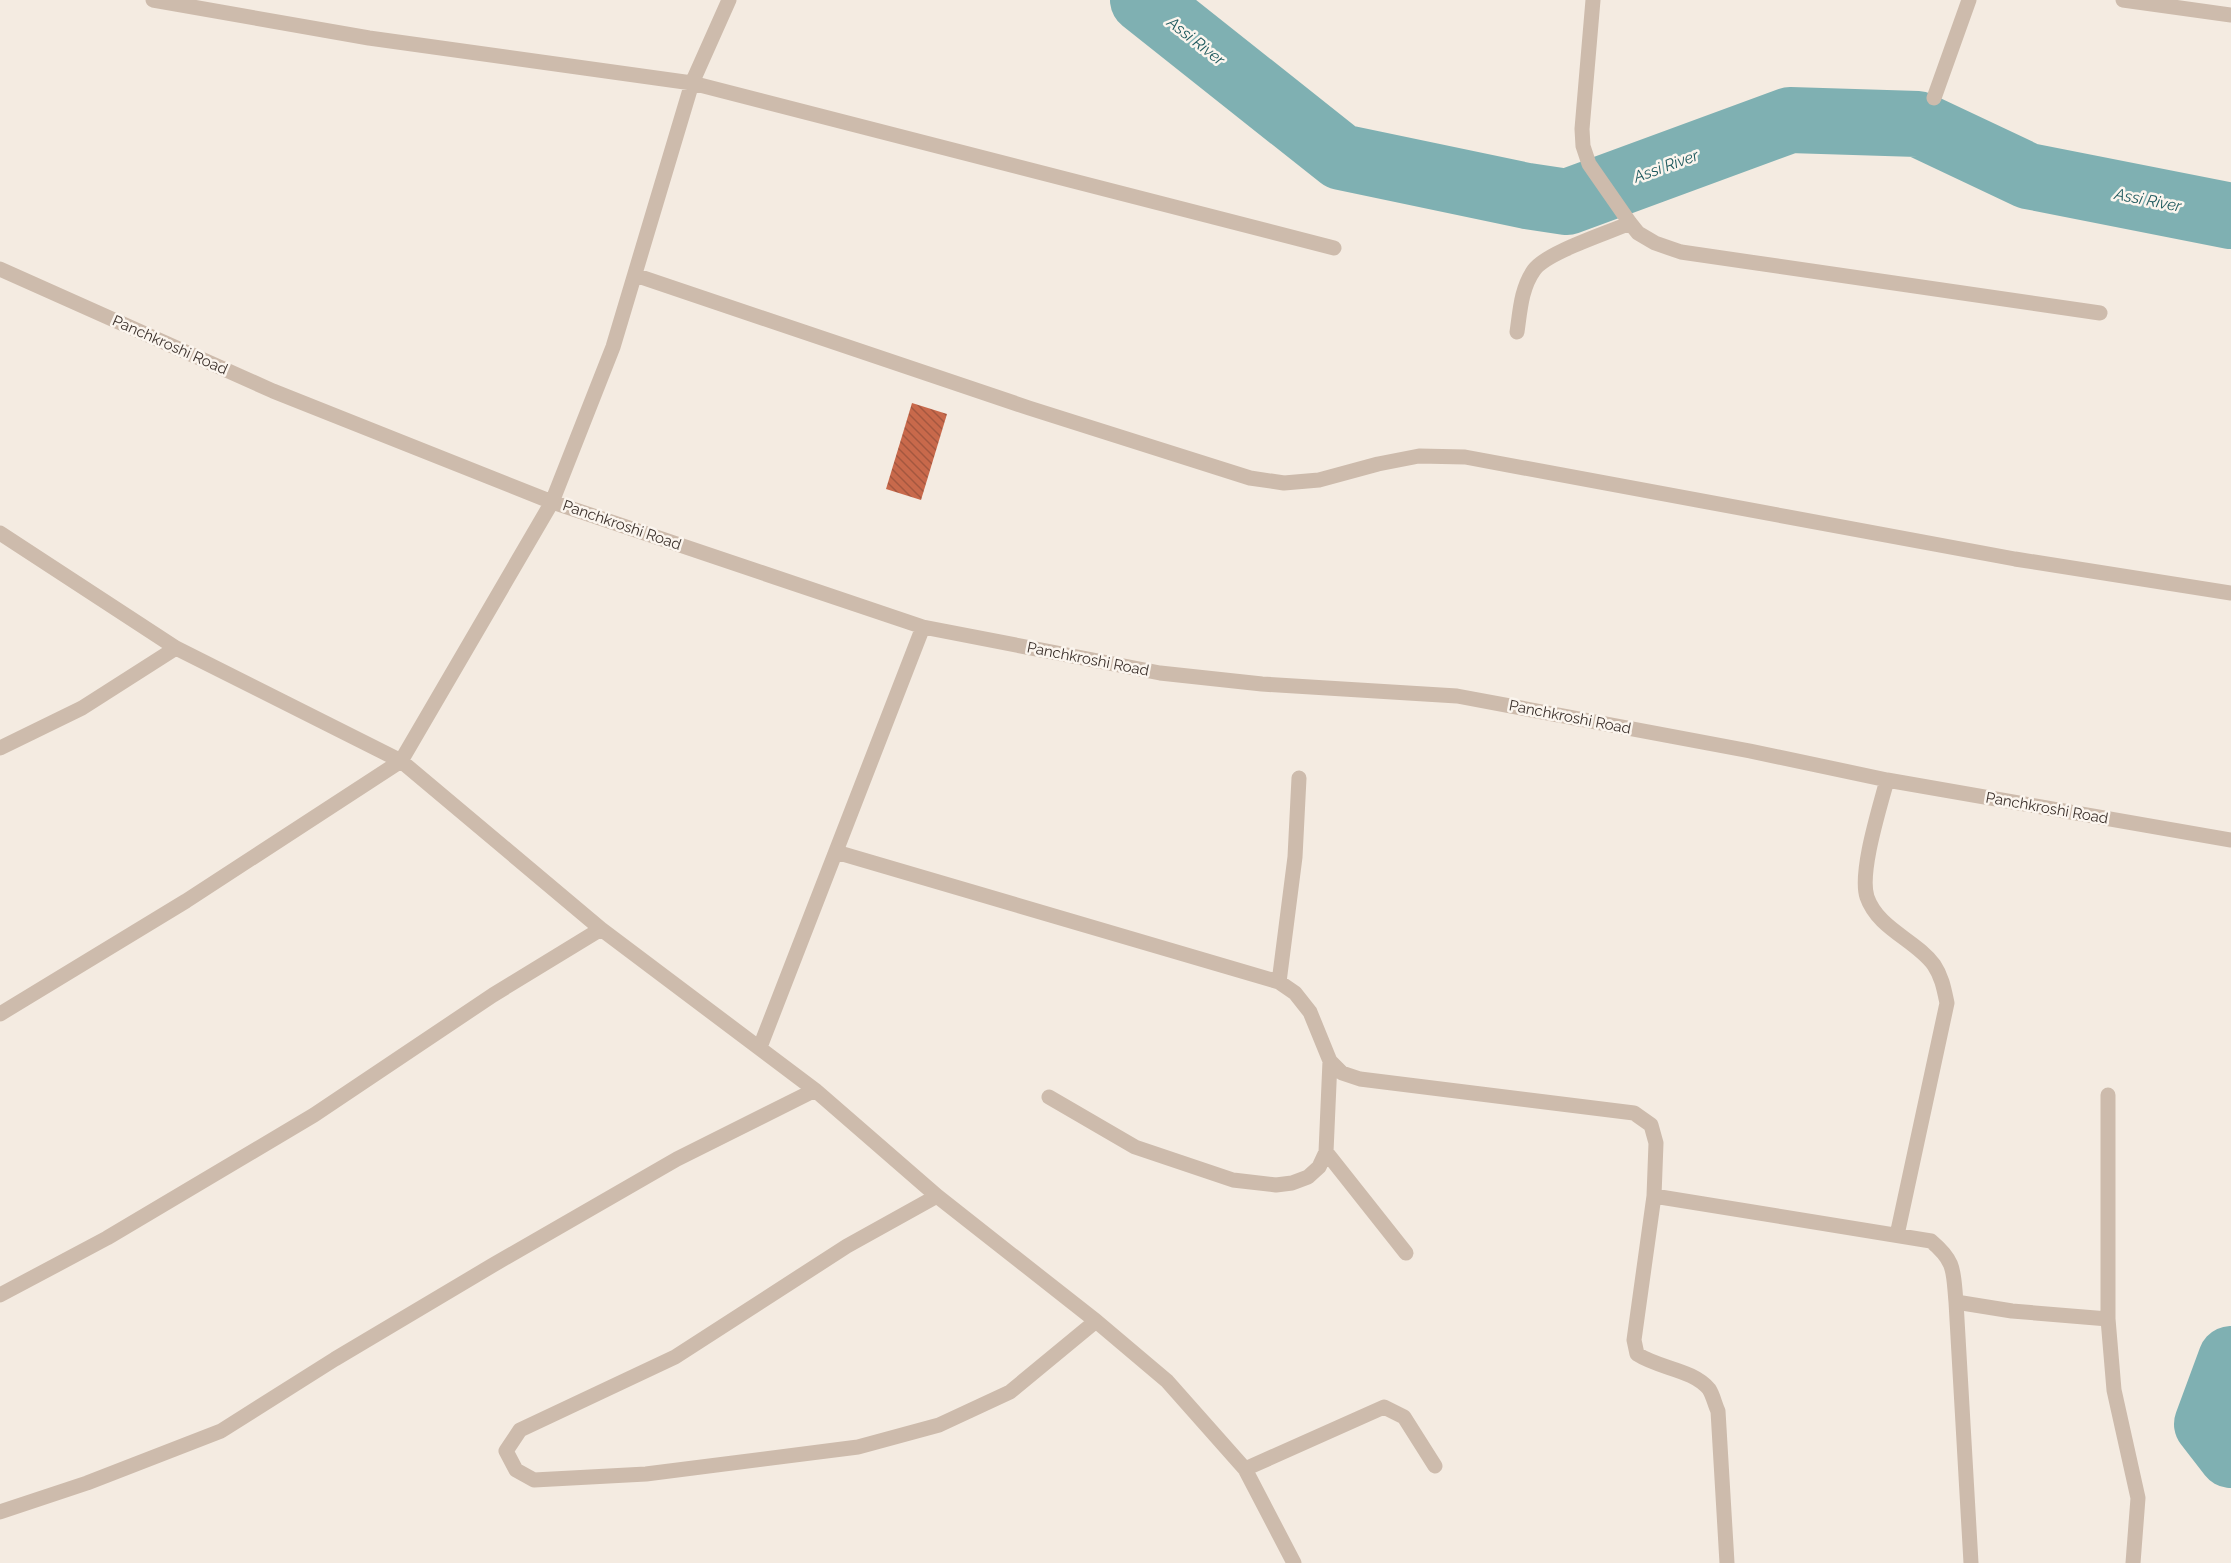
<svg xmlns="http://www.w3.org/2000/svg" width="2231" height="1563" viewBox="0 0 2231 1563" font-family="Raleway,sans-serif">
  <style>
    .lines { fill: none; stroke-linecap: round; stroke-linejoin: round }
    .river { stroke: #7fb0b2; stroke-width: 66 }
    .building { fill: url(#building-back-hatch) }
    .minor { stroke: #cdbbac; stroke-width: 15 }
    .labels { text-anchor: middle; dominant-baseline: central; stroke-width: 5; stroke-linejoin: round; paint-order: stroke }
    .street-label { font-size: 15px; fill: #3b302b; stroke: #fbf5ee }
    .water-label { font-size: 16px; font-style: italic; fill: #1f5a5e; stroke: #fbf5ee }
  </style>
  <defs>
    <pattern id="building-back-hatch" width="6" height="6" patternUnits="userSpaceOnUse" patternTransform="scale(1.5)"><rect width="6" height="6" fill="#c8694b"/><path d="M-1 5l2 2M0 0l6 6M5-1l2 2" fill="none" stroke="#a4573f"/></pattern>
  </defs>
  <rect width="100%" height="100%" fill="#f4ebe1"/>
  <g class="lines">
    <path class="river" d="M1143,0L1341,157L1527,196L1567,202L1790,120L1918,124L2028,176L2231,216
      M2231,1359L2207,1424L2231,1455"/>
  </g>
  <path class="building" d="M912,403L947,414L921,500L886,489Z"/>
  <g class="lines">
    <path class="minor" d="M153,0L369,38L692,83L1334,248
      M1593,0L1582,129L1583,146L1589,164L1630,223L1638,233L1655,243L1681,252L2100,313
      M2123,0L2231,15
      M1934,98L1969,0
      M0,269L273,391L552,502L923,627L1160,673L1262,684L1457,696L1750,751L1887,780L2231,840
      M635,275L1029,408L1250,478L1284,483L1319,480L1378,464L1419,456L1465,457L2015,559L2231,593
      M1517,332C1520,312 1521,288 1534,270C1547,252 1608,233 1630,223
      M0,533L176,648L401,761L601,929L815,1090L937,1196L1096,1321L1167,1381L1245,1469L1294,1563
      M0,748L82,708L176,648
      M1887,780C1880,807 1859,872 1867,897C1878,929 1916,940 1934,965C1942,977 1944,989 1947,1003L1897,1235
      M836,852L1279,982L1295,993L1310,1012L1330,1061L1342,1073L1360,1079L1634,1113L1651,1125L1656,1143L1654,1196L1634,1340L1637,1354C1660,1369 1692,1369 1709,1389C1713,1395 1715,1405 1718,1411L1727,1563
      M1279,982L1295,857L1299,778
      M0,1014L186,901L401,761L552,502L613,347L692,83L729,0
      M760,1047L923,627
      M2108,1095V1319L2114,1390L2138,1498L2133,1563
      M1049,1097L1135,1147L1233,1180L1276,1185L1292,1183L1308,1177L1319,1167L1326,1152L1330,1061
      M1326,1152L1406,1253
      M937,1196L847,1246L675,1357L520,1430L506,1451L516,1470L534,1480L646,1474L858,1447L939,1425L1010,1392L1096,1321
      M1654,1196L1931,1241C1956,1262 1953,1271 1956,1302L2012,1311L2108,1319
      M0,1295L107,1238L314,1115L493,995L601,929
      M1956,1302L1971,1563
      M1245,1469L1384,1407L1404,1417L1435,1466
      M0,1512L87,1483L221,1431L335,1359L493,1265L677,1159L815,1090"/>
  </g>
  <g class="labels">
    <g class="street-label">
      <text transform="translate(170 345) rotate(24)">Panchkroshi Road</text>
      <text transform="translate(622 525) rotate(19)">Panchkroshi Road</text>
      <text transform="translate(1088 659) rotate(11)">Panchkroshi Road</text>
      <text transform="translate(1570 717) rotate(11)">Panchkroshi Road</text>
      <text transform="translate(2047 808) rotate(10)">Panchkroshi Road</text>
    </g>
    <g class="water-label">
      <text transform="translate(1196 41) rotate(38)">Assi River</text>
      <text transform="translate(1666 166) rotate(-20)">Assi River</text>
      <text transform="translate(2148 200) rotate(11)">Assi River</text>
    </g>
  </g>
</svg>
